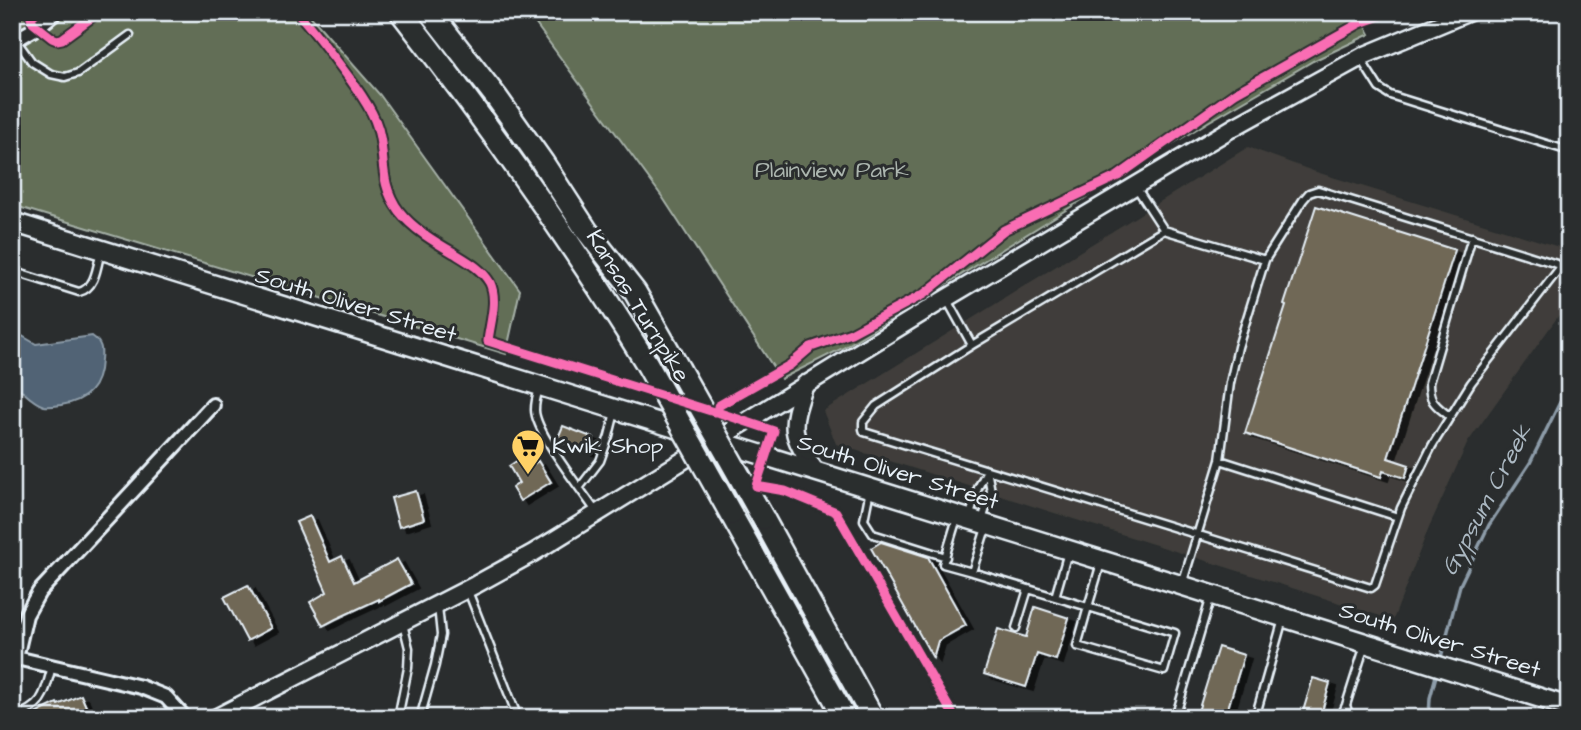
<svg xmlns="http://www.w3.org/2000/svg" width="1581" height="730" viewBox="0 0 1581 730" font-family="'Architects Daughter',sans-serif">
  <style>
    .built { fill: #3f3e3a }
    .green { fill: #626e56; stroke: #a5b0a7; stroke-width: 2 }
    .water { fill: #516474; stroke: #8d9ca9; stroke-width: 2 }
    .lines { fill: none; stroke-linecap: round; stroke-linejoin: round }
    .stream { stroke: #8d9ca9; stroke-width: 3.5 }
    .building { fill: #706757; stroke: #e8f1f8; stroke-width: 2; filter: url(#shadow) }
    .service-casing { stroke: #e8f1f8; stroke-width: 11 }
    .minor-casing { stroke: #e8f1f8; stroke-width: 18 }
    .tertiary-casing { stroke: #e8f1f8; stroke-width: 21 }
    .secondary-casing { stroke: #e8f1f8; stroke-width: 23 }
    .motorway-casing { stroke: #e8f1f8; stroke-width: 26 }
    .service { stroke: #2a2d2e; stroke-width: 6 }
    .minor { stroke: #2a2d2e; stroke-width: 12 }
    .tertiary { stroke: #2a2d2e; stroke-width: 16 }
    .secondary { stroke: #2a2d2e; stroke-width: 18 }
    .motorway { stroke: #2a2d2e; stroke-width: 21 }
    .motorway-bridge-casing { stroke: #e8f1f8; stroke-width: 26; stroke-linecap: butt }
    .motorway-bridge { stroke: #2a2d2e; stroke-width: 21 }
    .cycleway-casing { stroke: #2a2d2e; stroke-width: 13 }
    .cycleway { stroke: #f96db3; stroke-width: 9 }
    .labels { text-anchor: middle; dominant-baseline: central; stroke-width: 6; stroke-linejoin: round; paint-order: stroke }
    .park-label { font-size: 23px; fill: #acb6af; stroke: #2a2d2e }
    .street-label { font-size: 23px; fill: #e8f1f8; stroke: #2a2d2e }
    .poi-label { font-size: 23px; fill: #e8f1f8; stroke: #2a2d2e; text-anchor: start }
    .water-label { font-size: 24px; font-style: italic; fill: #acb9c3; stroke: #2a2d2e }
  </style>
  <defs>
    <filter id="shadow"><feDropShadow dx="7" dy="4" stdDeviation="0" flood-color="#0009"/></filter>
  </defs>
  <rect width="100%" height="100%" fill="#2a2d2e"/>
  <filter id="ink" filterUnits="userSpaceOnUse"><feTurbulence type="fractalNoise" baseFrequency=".0143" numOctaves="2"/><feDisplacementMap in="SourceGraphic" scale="14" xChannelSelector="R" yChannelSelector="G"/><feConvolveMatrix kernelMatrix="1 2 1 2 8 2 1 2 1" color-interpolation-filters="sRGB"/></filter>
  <g filter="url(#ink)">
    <path class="built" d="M1248,147L1313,171L1569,250V301L1468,442L1429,527L1393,620L836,444L823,411Z"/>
    <path class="green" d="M12,12H307L380,95L520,290L506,354L12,205Z
      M527,12H1358L1370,34L1313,61L1208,122L843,348L781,379L663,198Z"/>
    <path class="water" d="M12,330L36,344L92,336C102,343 102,349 101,360C100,387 87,401 61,405C55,406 50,407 44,406C31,402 23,390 12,383Z"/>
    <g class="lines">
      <path class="stream" d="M1440,661L1460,585L1489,525L1530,463L1569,384
        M1429,718L1430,698L1437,672"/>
    </g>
    <path class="building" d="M1316,206L1455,250L1388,458L1409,465L1405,478L1383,471L1381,477L1245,433L1286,306L1284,305Z
      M563,426L594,438L588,452L557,440Z
      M529,453L535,463L538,461L551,482L520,501L512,488L519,483L509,466Z
      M416,491L424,519L399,527L391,498Z
      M310,516L330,562L342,556L354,582L397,559L411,584L379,601V599L336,619L323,626L310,602L327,592L296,522Z
      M881,542L928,557L966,625L938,641L933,658L871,548Z
      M248,585L271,628L247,641L224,597Z
      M1035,607L1069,618L1056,660L1037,654L1026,687L984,674L998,629L1026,637Z
      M1218,647L1244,655L1225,718H1196Z
      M1313,678L1330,683L1320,718H1301Z
      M81,695L91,718H27L57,703L58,705Z"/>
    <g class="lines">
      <g class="service-casing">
        <path id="service" d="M16,40L32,62L51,74L65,77L78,73L130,35
          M1360,58L1379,88L1390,95L1569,151
          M1136,187L1164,230L1265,260L1238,347L1230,383L1220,460L1182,585
          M1164,230L972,345L876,406L863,422V429L864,432L1371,588L1375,585L1401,508L1432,446L1471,383L1559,269L1560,265L1318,190L1309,193L1303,200L1265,260
          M12,271L79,292C96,288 97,266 101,250
          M947,300L972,345
          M539,389C537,395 535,403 535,410C535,432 583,492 597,513
          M1450,417C1436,405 1429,403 1429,383L1472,237
          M1220,460L1398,517
          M580,487L600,461L609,436L615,412
          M870,490L864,520L873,534L946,557
          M957,518L943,564L972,572
          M969,519L978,488L987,470L991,491L982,521
          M986,528L972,572L1088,607L1077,646L1164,671L1175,633L1088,607L1101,563
          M468,591L518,718
          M1055,597L1068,552
          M1016,628L1028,589
          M1346,705L1350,718
          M13,718C44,705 44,696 52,666
          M398,718L408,668L409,648L403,624
          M420,718L435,665L441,635L438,606
          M1175,718L1211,596
          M1255,718L1283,619
          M1340,718L1346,705L1365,645"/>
      </g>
      <g class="minor-casing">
        <path id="minor" d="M12,42L38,27L56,12
          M12,657L141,687L166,697L185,718
          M16,658L26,615L39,592L213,405"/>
      </g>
      <g class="tertiary-casing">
        <path id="tertiary" d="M805,384C790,430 789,431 816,472
          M215,718L475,585L533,553L935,305L1234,127L1363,56L1469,12"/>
      </g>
      <g class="secondary-casing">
        <path id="secondary" d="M12,222C530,386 1051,542 1569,707"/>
      </g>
      <g class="motorway-casing">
        <path id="motorway" d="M401,12C489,125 572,242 647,364
          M430,12L497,98L543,163L587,231L635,292L679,369
          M731,514L845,718
          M763,518L873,718"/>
      </g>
      <use href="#service" class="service"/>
      <use href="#minor" class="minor"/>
      <use href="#tertiary" class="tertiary"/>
      <use href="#secondary" class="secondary"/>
      <use href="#motorway" class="motorway"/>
      <g class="motorway-bridge-casing">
        <path id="motorway-bridge" d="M647,364L731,514
          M679,369L763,518"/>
      </g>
      <use href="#motorway-bridge" class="motorway-bridge"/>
      <g class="cycleway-casing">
        <path id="cycleway" d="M37,12L31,17L33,23L52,38L57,40L62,39L99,12
          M297,12C316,33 333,56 350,79C359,92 369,105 375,120C388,151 376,180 399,211C413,229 435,242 454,253C467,261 482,269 490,283C498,300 490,323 488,341L714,412H718
          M955,718L836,512L785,491L756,486L774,431L720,413L718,412V406L790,365L811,347L851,333L924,294L1004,230L1118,176L1235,93L1360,23L1391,12"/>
      </g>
      <use href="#cycleway" class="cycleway"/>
    </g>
  </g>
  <defs>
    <g id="supermarket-pin" transform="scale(1.75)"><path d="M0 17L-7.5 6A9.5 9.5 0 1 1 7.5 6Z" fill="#ffd166" stroke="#2a2d2e"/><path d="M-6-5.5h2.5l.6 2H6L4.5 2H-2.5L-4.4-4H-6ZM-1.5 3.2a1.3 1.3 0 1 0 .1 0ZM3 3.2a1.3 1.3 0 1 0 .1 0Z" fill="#111"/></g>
  </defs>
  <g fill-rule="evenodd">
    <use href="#supermarket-pin" x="528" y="446"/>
  </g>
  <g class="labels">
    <g class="park-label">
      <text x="832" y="170">Plainview Park</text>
    </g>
    <g class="street-label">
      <text transform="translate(356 305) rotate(17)">South Oliver Street</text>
      <text transform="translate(638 306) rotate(58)">Kansas Turnpike</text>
      <text transform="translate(898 472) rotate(17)">South Oliver Street</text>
      <text transform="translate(1440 640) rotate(17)">South Oliver Street</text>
    </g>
    <g class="poi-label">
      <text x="552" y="446">Kwik Shop</text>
    </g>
    <g class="water-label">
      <text transform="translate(1487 500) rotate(-62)">Gypsum Creek</text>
    </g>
  </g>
  <rect width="1581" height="730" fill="none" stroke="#2a2d2e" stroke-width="42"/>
  <rect x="21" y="21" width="1539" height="688" fill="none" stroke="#e8f1f8" stroke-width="2.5" filter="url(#ink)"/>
</svg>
